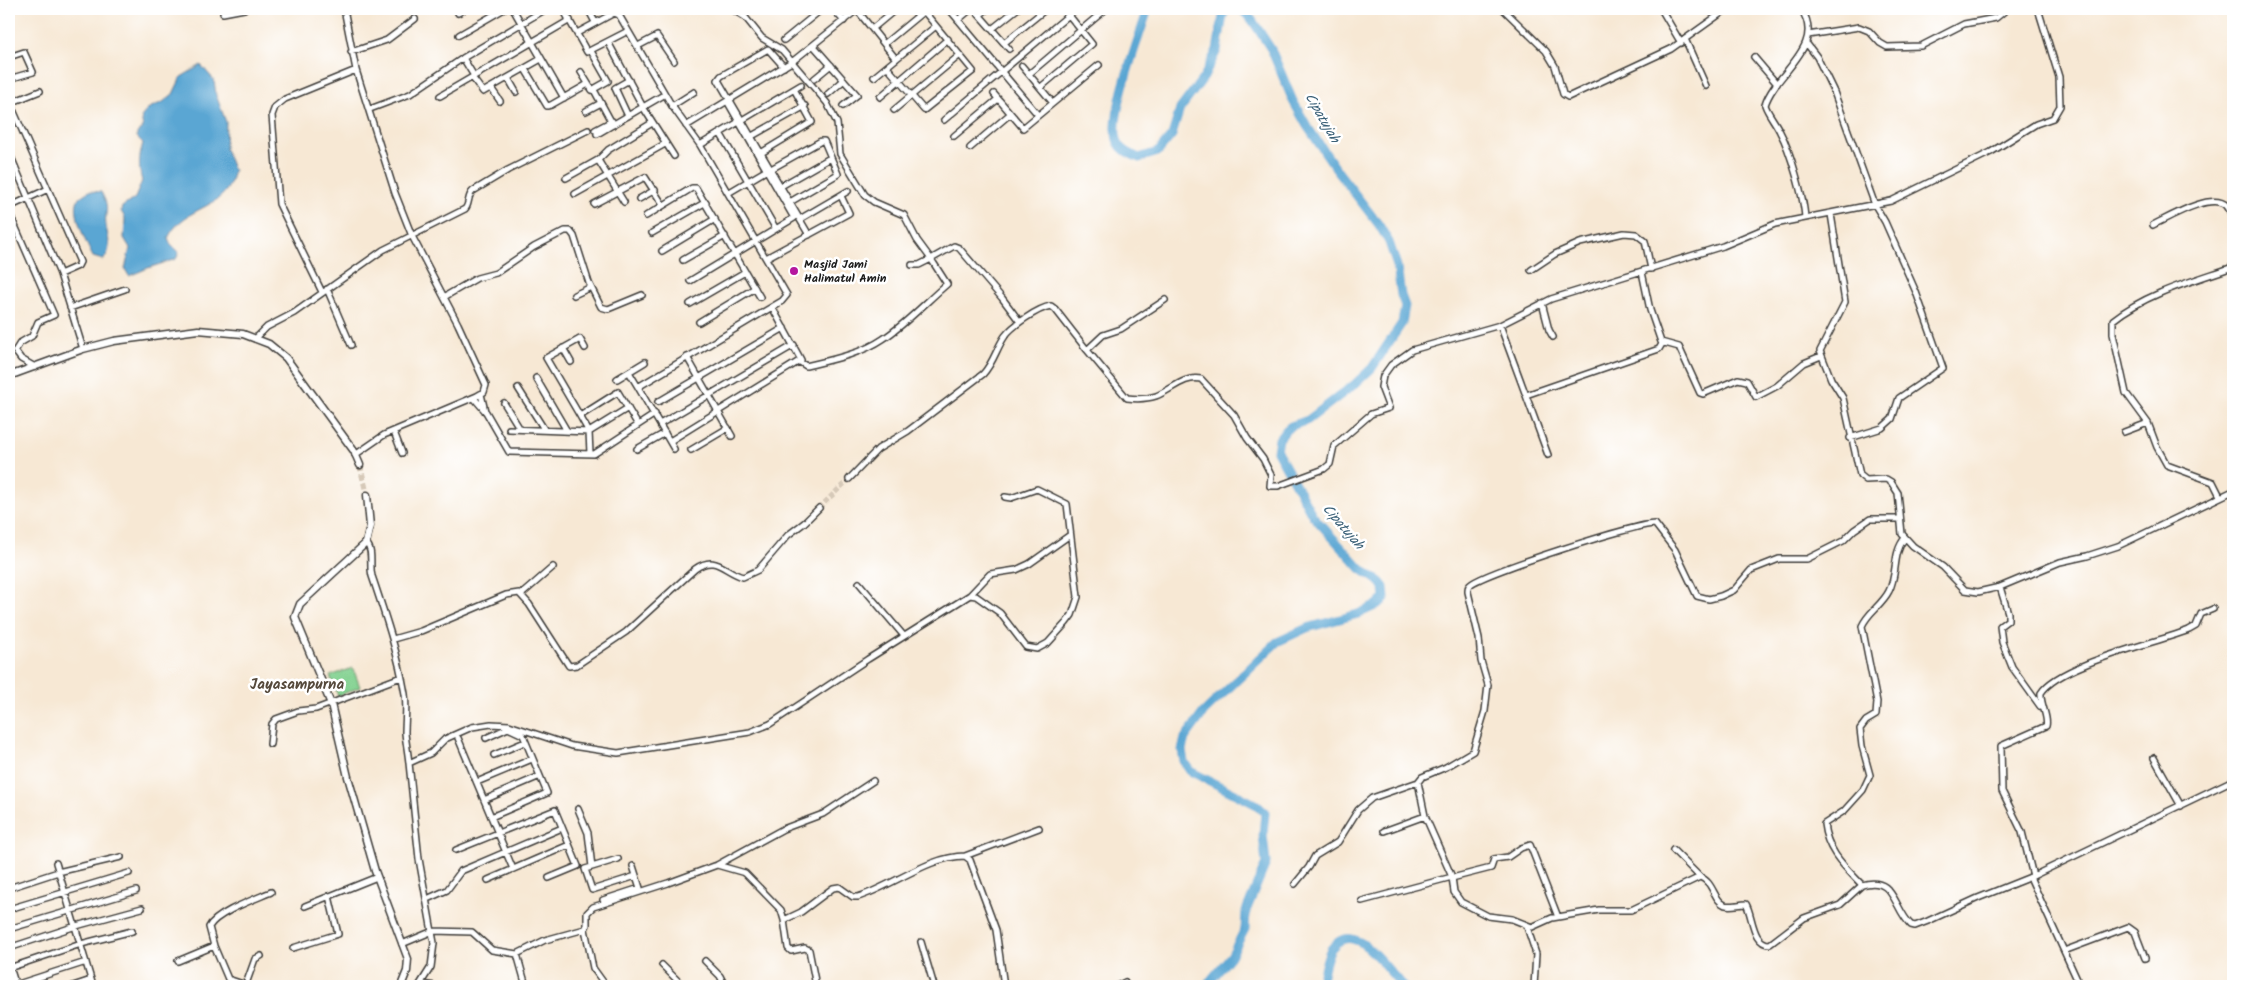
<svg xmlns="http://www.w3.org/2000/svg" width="2242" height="995" viewBox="0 0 2242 995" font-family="Kalam,sans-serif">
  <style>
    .green { fill: #84d292; stroke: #507757 }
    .water { fill: #5aa6d3; stroke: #3b6178 }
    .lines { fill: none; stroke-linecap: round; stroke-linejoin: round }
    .river { stroke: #5aa6d3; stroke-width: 9 }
    .minor-tunnel { stroke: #d6c9b8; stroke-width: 5; stroke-dasharray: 5 2.5; stroke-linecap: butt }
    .tertiary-tunnel { stroke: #d6c9b8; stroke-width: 6; stroke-dasharray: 6 3; stroke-linecap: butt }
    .minor-casing { stroke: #3d3b38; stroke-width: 8 }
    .tertiary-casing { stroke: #3d3b38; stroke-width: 9 }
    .minor { stroke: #fff; stroke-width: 5 }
    .tertiary { stroke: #fff; stroke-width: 6 }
    .poi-dot { fill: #b5179e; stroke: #fff; stroke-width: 2 }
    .labels { text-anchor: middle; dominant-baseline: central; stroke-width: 5; stroke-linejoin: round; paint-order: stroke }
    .poi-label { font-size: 12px; font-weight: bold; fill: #1c1c1c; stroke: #fff; text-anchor: start }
    .water-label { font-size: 14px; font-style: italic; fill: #3b6178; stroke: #fff }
    .quarter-label { font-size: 15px; font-weight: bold; fill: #564a3c; stroke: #fff }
  </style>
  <rect width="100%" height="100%" fill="#fff"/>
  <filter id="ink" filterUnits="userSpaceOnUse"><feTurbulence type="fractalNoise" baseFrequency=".02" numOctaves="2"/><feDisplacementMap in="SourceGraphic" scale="10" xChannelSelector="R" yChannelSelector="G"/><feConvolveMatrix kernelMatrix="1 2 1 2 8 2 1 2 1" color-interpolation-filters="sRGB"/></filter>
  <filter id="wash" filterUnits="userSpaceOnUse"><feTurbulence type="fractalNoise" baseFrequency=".0096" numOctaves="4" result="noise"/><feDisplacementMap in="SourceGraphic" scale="20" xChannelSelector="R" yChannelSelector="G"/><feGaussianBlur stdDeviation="1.12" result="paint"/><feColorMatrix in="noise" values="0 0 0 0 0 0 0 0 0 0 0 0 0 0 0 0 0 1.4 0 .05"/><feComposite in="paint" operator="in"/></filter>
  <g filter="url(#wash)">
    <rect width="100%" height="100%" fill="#f7e8d4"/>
    <path class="green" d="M353,668L360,687L338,696L330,676Z"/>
    <path class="water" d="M201,65L214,80L216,95L226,122L225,149L234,171C232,176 231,184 227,189C215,209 182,209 168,238L171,245L179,253L176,259L148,268L129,276L125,269L130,248L124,238L125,218L121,211L122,207L135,198L142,181C138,167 139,157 143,143L137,137V133L143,128L141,117L149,108L163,102L173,94L181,77Z
      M89,191L101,192C111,210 104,210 106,226C108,239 113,249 103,260L93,257C87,245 70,210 79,198C81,196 86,193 89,191Z"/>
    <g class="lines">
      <path class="river" d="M1148,9C1140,35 1107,120 1118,142C1122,151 1131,154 1139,158L1158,152L1172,135L1180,109L1204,77L1217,50L1223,16L1226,9
        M1206,986L1231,956L1245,929L1246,911L1266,863L1263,835L1265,813L1257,805L1190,771L1184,762L1182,750L1185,738L1204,712L1277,642L1307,628L1358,614L1375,606L1385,599L1384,587L1380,582L1361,569L1313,516L1277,451L1279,439L1286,430L1291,426L1308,420L1355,384L1372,368L1402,323L1405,306L1401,295L1397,266L1389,242L1379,225L1339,173L1307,126L1293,101L1271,49L1252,20L1241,9
        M1320,986C1323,977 1326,956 1331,949C1355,916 1386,970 1403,986"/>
    </g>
  </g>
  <g filter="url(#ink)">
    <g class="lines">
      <path class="minor-tunnel" d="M819,508L849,479"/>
      <path class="tertiary-tunnel" d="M360,465L367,495"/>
      <g class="minor-casing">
        <path id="minor" d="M344,9L356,70L395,193L412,236L458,324L486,385L484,392L477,396L384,435L355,455
          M513,9L564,98
          M563,9L587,52L628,31
          M588,9L595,22
          M732,9L745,17L762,38L782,50L827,103L837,123L840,154L865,195L874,202L904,215L917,240L931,259L954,246L959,248L1002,298L1020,322
          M833,9L844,21
          M949,9L1038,115
          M974,9L1004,43L1046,9
          M1503,9L1546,51L1555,66L1563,94L1568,97L1671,49L1727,9
          M1661,9L1681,43
          M1801,9C1827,47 1775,72 1765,105C1768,114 1776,123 1780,132C1790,150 1804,198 1805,218
          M857,10L896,59
          M223,13L244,9
          M458,13L465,9
          M980,15L987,9
          M958,20L971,9
          M872,29L896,9
          M992,29L1017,9
          M577,33L614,13L619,15L672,106L700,145L787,295L782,301L638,387L674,449
          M459,35L504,9
          M1808,35L1859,27L1869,31L1880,43L1887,47L1921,46L1964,24L1996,18L2007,9
          M1685,39L1706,86
          M784,40L822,9
          M1004,43L1009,49
          M884,44L924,11
          M1807,44L1817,57L1834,92L1875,205L1885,222L1916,292L1943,368L1899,398L1892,419L1882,428L1850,438
          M813,45L857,95L843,106
          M638,46L657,36L674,61
          M351,52L387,40L415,19
          M9,57L24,52L33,72L9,79
          M1754,57L1777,84
          M463,58L474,76
          M1022,66L1053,103
          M784,67L768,49L721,76L718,80L809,235
          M887,67L924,110L973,71L922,9
          M525,69L547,106L551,105L588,84
          M581,72L592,90L608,81L591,51
          M1029,74L1106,9
          M472,77L483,92L541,59
          M874,77L936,26
          M508,78L516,92
          M814,79L831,65
          M9,83L15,101
          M1041,87L1092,44L1064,9
          M491,88L500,101
          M594,90L613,125
          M40,91L15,101L11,105L80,262L78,266L60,274
          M828,94L844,80
          M994,94L1023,128L1099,65
          M440,96L570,20
          M662,96L643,107L674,156
          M880,97L948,39
          M672,106L694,92
          M370,109L410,94L463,58L546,9
          M894,110L960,55
          M586,111L601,103
          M628,116L615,88L629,80
          M944,120L1076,9
          M686,126L793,61L858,9
          M595,130L612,121
          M720,133L776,229
          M597,134L643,107L608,42
          M752,136L805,106
          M954,136L998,99
          M700,145L801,85
          M970,148L1010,114
          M9,152L60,274L83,349
          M761,153L812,122L794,89
          M598,160L624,202
          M771,169L821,141H824L838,174L790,202
          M566,178L598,160L608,150L652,123
          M781,186L830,158
          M728,193L767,170
          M575,194L665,144
          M639,199L655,190
          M594,204L645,177L663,205
          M9,207L48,189
          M9,212L54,315L38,322L32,336L20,343L15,351L21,359L35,367
          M1831,214L1845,302L1820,351L1831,379L1843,398L1860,475L1866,480L1886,479L1891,482L1898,493L1902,534L1913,546L1943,567L1965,590L1978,592L2000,587
          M646,216L692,188H696L760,297
          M800,219L848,191
          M2153,225C2168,218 2212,191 2227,206C2230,210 2232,216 2233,221
          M652,233L706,202
          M662,251L715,219
          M766,258L849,213L841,196
          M683,260L725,236
          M1531,270L1555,254L1580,243L1624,233L1636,234L1645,241L1651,269
          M1642,272L1650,310L1661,342L1679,347L1700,393L1703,394L1738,379L1747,381L1756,397L1777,386L1804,363L1821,356
          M690,281L794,218L727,101
          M327,289L351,345
          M322,292L279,204L272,115L275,107L285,99L356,70
          M574,295L591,287
          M444,297L477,278L496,273L534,247L565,231H570L574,236L589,283L601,307L608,309L642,295
          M1542,303L1549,330L1553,337
          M690,304L745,272
          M70,308L125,289
          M699,322L755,288
          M1500,325L1548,455
          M256,338L267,327L294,313L383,250L465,209C470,204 467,196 473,191L508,170L588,130
          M563,348L571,362
          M585,348L580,339L546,358L580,416L618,392L638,425
          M1087,350L1127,398C1136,399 1147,399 1156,396C1170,391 1185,375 1201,379L1234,415L1247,438L1263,459L1271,475L1270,486H1278L1324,469L1330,464L1334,446L1371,414L1389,408L1381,387L1383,376L1391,365L1412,350L1500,325L1551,299L1723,246L1775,224L1891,201L1991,152L2036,124L2053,118L2060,106L2059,77L2038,9
          M687,357L732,436
          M800,362L806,366C831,360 861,354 883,339C906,324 926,302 947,284L931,259L919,265H912
          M629,372L638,387
          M536,378L567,431
          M617,379L645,362
          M518,388L544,429
          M481,394L485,411
          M1526,395L1659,349L1662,344
          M474,398L486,412L509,452L594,454L655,414
          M658,402L784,328
          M504,403L520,429
          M580,416L589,432L590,453
          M660,424L794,345
          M509,429L589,432L628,408
          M394,432L402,453
          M2124,432L2148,423
          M670,441L801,360L772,307
          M637,449L665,433
          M691,450L728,428
          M849,479L878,449L908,431L983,374C994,362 996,349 1005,336C1012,326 1038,308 1051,306L1055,309L1087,350L1103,335L1121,329L1165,300
          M2220,496L2213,482L2167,465L2157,447L2148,423L2126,393L2113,334V320C2147,293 2193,281 2233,267
          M1905,538C1892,553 1898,574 1889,591C1882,605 1868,612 1862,626L1877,702L1876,715L1866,721L1860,729L1862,746L1870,775L1863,790L1844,811L1824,824C1827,851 1844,866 1862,885C1895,875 1893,908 1911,925L1915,926L1928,921L1978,898L2033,876L2233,780
          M366,543C374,550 369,566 372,576C385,615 398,653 405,694C407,707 405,720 405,733C406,743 408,753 409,763
          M859,583L904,636
          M522,594L553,567
          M970,595L990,574L1016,570L1029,564L1070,535
          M393,639L421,631L506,595L519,593L529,604L567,663L569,666L577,665L626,632L695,569C716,554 723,571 743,577L758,570L788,535L804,523L819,508
          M2040,706L2012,667L2002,642L2000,626L2008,620V613L2000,587L2060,562L2087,556L2118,546L2233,491
          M458,738L513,869
          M486,738L508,728L523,735L547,793L491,817
          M270,744L272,724L276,719L298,711L316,709L401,677
          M494,755L525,742
          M2154,758L2181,806
          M477,782L532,759
          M484,800L540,776
          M578,809L588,833L592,867L585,869L592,890L636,876
          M1384,831L1425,816
          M456,850L555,810L578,866L549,878
          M1673,850L1700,877
          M965,856L1039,828
          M56,863L93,986
          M717,865L745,873L781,910L784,920L788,948L791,951L805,948L809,950L816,986
          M592,867L618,859
          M2033,876L2022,832L2002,791L2001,746L2046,726C2049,718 2040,704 2041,693C2059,664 2156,643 2189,630L2196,626L2201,614L2213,609
          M2030,877L2080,986
          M1452,878L1491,868L1494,859L1508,857L1521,848L1530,845L1558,917
          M488,880L569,845
          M1295,884L1309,867L1315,856L1338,842L1358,810L1372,798L1418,782
          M1862,885L1840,905L1804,918L1770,944C1752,944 1753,916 1746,904C1739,904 1731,907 1725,905C1713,900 1714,882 1700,877L1631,910H1599L1552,918L1532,927L1512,919L1488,916L1461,902L1454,892L1452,877L1425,816L1418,782L1422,777L1446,767L1473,751L1485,711L1488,685L1481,661L1479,638L1468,592C1468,588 1468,587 1470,585C1482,573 1638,523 1655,524L1675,550L1697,596L1709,599L1721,596L1734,590L1751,570L1779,559H1807L1843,541L1854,530L1870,519H1900
          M9,888L58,872L121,857
          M427,899L447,890L461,871L562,828
          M603,900L640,888L633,866
          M1362,901L1452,877
          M305,906L377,877
          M9,909L129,873
          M784,920L801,912L833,888L839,887L853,897H858C891,887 929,856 965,856L970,860L996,930L1004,986
          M1527,927L1536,954L1534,986
          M9,929L136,891
          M585,929L593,968L606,986
          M921,942L934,986
          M402,944L433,931L472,932L492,950L517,954L545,940L585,929L587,925V913L593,907L668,883L717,865L783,829L823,814L873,781
          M9,948L76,926L142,908
          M293,948L338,934L329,896
          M2064,951L2128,927L2135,932L2145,958
          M517,954L526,986
          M178,961L214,946
          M705,961L720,976L725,986
          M9,964L16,986
          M662,965L683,986
          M9,968L81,944L132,931
          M246,984L255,959L261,956
          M421,984L435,986
          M12,986L86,962
          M73,986L91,980
          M249,986L228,979L214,946L209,927C216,913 255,899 271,892
          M419,986L431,967L434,943L419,859L409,763L431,753L445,739L472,727L491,724L509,725L572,746L618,753L750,732L770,724L868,659L970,595L976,596L1000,613L1026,647L1037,649L1048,643L1066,623L1072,615L1078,597L1067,504L1037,489L1011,498L1005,497
          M1117,986L1125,982"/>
      </g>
      <g class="tertiary-casing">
        <path id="tertiary" d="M9,376L83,349L114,341L198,330L243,334L269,344L286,358L354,451L360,465
          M367,495L370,526L366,543L300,604L295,617L331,704L348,777L375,871L408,959L407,971L401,986"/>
      </g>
      <use href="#minor" class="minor"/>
      <use href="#tertiary" class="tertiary"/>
    </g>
  </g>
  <circle class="poi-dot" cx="794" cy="271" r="5"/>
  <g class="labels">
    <g class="poi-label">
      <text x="804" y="264">Masjid Jami<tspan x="804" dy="14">Halimatul Amin</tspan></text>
    </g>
    <g class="water-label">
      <text transform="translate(1322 118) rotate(60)">Cipatujah</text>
      <text transform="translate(1343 527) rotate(49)">Cipatujah</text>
    </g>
    <g class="quarter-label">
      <text x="297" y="685">Jayasampurna</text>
    </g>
  </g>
  <rect width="2242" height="995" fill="none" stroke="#fff" stroke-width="30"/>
</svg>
